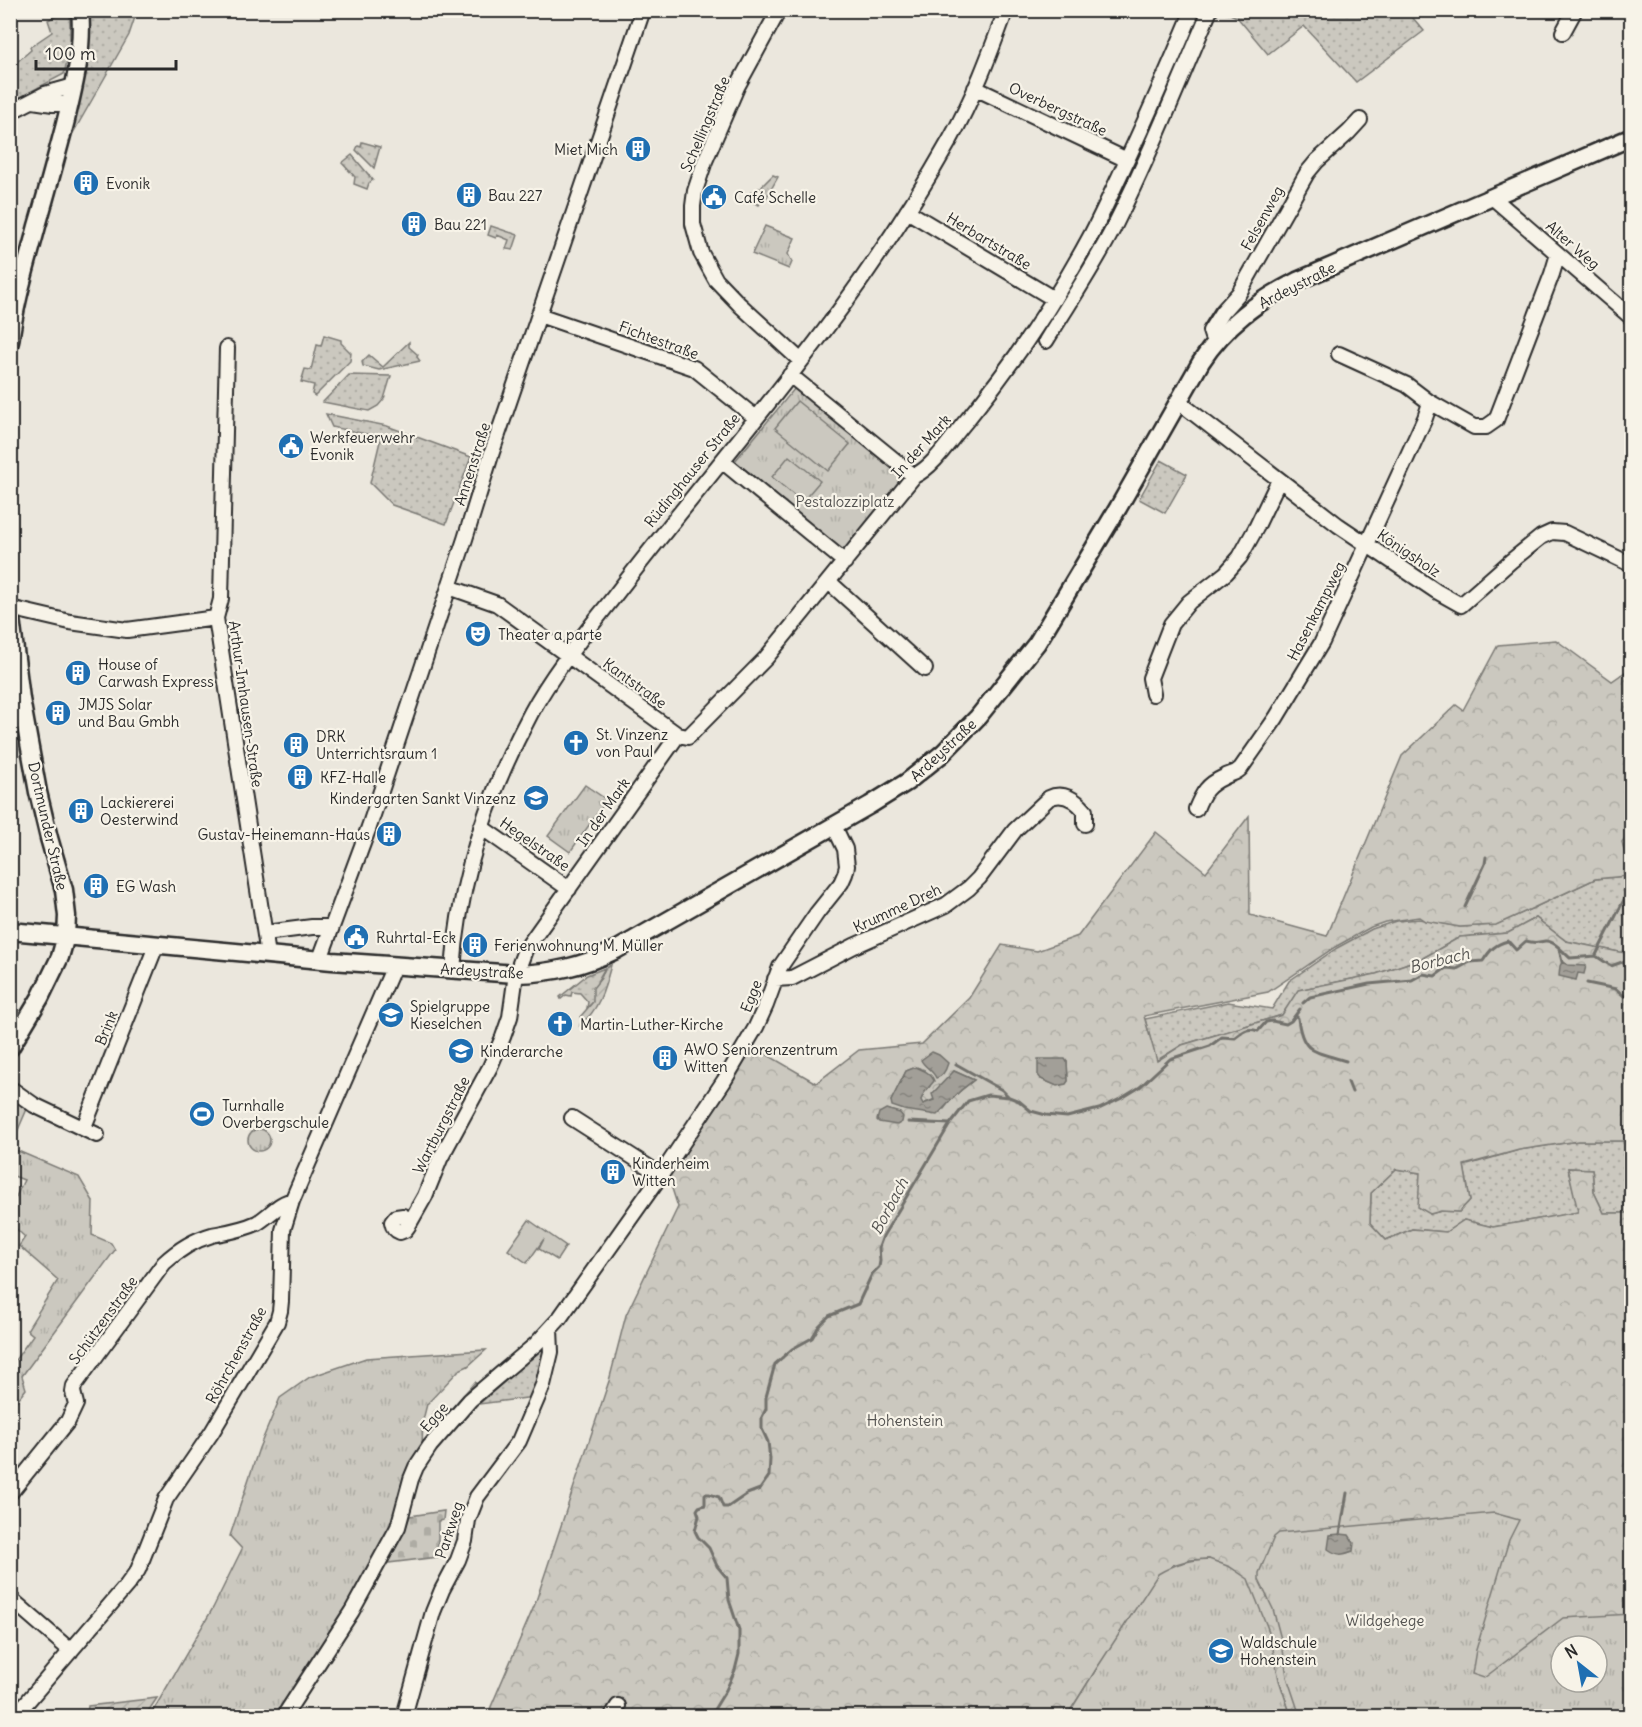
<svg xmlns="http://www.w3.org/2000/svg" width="1642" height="1727" viewBox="0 0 1642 1727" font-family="Delius,sans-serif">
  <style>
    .grass { fill: url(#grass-dots); stroke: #7b7a75; stroke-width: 1.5 }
    .forest { fill: url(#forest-crowns); stroke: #7b7a75; stroke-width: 1.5; fill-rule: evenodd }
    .cemetery { fill: url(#cemetery-stones); stroke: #7b7a75; stroke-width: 1.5 }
    .park { fill: url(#park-tufts); stroke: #7b7a75; stroke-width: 1.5; fill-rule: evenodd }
    .garden { fill: url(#garden-furrows); stroke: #7b7a75; stroke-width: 1.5 }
    .pitch { fill: #cbc8bf; stroke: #7b7a75; stroke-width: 1.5 }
    .water { fill: url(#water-ripples); stroke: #72716c; stroke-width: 1.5 }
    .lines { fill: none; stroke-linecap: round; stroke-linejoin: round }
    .stream { stroke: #72716c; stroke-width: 3 }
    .minor-casing { stroke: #2b2b2b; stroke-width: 18 }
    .major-casing { stroke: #2b2b2b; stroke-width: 21 }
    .minor { stroke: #f7f3e8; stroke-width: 14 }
    .major { stroke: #f7f3e8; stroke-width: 16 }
    .labels { text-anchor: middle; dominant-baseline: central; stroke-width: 4.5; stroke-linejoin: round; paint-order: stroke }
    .street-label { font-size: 15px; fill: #2b2b2b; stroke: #f7f3e8 }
    .poi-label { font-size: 15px; fill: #2b2b2b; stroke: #f7f3e8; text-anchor: start }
    .park-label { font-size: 15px; fill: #535250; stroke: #f7f3e8 }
    .water-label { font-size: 16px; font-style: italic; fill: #555451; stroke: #f7f3e8 }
  </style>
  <defs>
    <pattern id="grass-dots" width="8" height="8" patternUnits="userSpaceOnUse" patternTransform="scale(1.5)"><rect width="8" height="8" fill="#cbc8bf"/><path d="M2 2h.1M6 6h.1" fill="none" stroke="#aeaca4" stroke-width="1.8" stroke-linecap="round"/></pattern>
    <pattern id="forest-crowns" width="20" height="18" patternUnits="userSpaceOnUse" patternTransform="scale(1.5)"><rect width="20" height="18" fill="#cbc8bf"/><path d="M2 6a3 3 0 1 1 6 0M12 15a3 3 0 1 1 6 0" fill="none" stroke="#aeaca4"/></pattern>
    <pattern id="cemetery-stones" width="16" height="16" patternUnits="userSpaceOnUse" patternTransform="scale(1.5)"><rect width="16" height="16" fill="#cbc8bf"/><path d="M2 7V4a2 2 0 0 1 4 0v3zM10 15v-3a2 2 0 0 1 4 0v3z" fill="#aeaca4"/></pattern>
    <pattern id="park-tufts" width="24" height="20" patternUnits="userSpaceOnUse" patternTransform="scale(1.5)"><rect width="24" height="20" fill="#cbc8bf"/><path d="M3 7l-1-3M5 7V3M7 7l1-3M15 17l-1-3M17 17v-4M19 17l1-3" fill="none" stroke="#aeaca4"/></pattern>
    <pattern id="garden-furrows" width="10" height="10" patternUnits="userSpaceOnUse" patternTransform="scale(1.5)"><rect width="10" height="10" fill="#cbc8bf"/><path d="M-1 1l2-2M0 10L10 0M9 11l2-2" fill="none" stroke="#aeaca4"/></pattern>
    <pattern id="water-ripples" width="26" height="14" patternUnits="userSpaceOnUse" patternTransform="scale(1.5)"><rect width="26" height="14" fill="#a29f98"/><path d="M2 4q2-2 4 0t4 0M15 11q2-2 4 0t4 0" fill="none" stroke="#84827c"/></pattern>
  </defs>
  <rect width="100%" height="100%" fill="#ebe7dd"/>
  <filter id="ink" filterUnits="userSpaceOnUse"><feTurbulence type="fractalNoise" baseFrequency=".0167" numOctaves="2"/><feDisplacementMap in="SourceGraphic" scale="12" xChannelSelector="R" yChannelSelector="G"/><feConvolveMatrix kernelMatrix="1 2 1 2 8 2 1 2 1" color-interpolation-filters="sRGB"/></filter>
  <g filter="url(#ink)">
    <path class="grass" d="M1320,10L1324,13L1329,10L1407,11L1424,31L1356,82L1304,26L1268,54L1237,17L1223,11Z
      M66,11H70V48L64,74L11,102V67L31,50L30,47L52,32L48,20Z
      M87,11H137L129,35L72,135L89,31Z
      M362,142L380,147L374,168L356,150L358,146L361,147Z
      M352,155L373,180L369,183L367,189L354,184L355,177L342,163Z
      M491,226L518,235L513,250L506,249L509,240L497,235L496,238L488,235Z
      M324,335L341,340V343L351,353L350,361L315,396L312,394L314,385L301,382L305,369L311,370L317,345L321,346Z
      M409,342V347L418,355L417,357L420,361L379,370L363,366L362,362L369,355L383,367Z
      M349,375L391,376L384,399L378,406L369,411L323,402Z
      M326,414L387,426L471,457L446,524L392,505L370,483L381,437L332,427Z
      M1161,460L1187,474L1165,513L1139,499Z
      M1626,876L1631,879V953L1619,952L1566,941L1536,918L1508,933L1460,937L1423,958L1376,974L1299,990L1282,1015L1182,1045L1156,1061L1145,1019L1228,1002L1272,1009L1289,981L1337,948L1372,929L1396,921L1419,919L1460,927L1495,925L1531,909L1595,879Z
      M605,968L598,980L593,1002L587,1008L588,1002L580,993L572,992L571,996L566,995L561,999L560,997L587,975Z
      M1578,1141H1631L1632,1213H1604L1594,1192L1592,1169L1568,1168L1579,1212L1493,1227L1464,1220L1446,1232L1412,1229L1386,1240L1370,1223L1371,1193L1396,1169L1420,1173L1430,1214L1441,1211L1459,1212L1470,1200L1464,1166L1519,1150Z
      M550,1342L534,1397L479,1404Z
      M475,1382L477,1385L430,1436L428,1432L431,1417L435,1411L443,1418Z"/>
    <path class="forest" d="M1556,640L1612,681L1631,668V831L1622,842L1625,853L1631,854V879L1626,876L1595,879L1531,909L1496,925L1460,927L1425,921L1419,917L1385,922L1371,927L1335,947L1268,992L1144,1016L1157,1061L1182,1045L1282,1015L1298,990L1376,974L1423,958L1460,937L1508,933L1536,918L1566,941L1619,952L1631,953V1141H1578L1519,1150L1464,1165L1470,1200L1459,1212L1441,1211L1430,1214L1418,1207L1420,1173L1396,1169L1371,1193L1370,1223L1386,1240L1412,1229L1446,1232L1464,1220L1493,1227L1578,1212L1568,1168L1592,1169L1594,1192L1604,1213H1631V1716H1291L1279,1680L1209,1559L1190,1560L1173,1565L1097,1668L1067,1716H487L535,1604L609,1381L626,1315L678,1207L668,1176L754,1047L816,1083L859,1050L922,1044L969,998L1002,945L1037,951L1078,936L1156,832L1206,872L1249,816L1250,915L1327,936L1402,756L1456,705L1463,710L1498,645ZM1067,1062L1068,1081C1059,1089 1051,1083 1041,1079ZM916,1067L925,1070L930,1086L924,1093L920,1101L923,1104L935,1099L954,1071L974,1080L953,1097L944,1109L891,1101L906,1071ZM1561,1646H1597V1682H1561Z"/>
    <path class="cemetery" d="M444,1511L443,1520L438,1521V1557L388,1563L404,1532L410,1516Z"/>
    <path class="park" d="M773,175L778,177L765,200L762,199L759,205L748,200L751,192L757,193L759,188L761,189L763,185Z
      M765,226L795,238L788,254L792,262L789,269L752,254Z
      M795,388L905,479L845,552L735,461Z
      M585,785L607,800L570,852L548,836Z
      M11,1095L27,1109L11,1146Z
      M248 1140a11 11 0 1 1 22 0a11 11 0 1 1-22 0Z
      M11,1148L79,1177L93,1201L92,1235L111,1243L115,1250L22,1376L26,1389L11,1408V1366L33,1335L27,1330L58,1280L19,1246L25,1237L11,1224V1207L24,1180L11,1175Z
      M486,1350L468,1366L459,1370L427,1404L423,1420L422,1448L405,1475L400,1504L387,1536L361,1589L276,1716H150L213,1608L242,1549L230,1536L259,1448L280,1398L310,1377L366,1358Z
      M1494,1513L1519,1520L1509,1540L1476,1650L1472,1674L1484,1678L1563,1618L1631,1614V1716H1300L1287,1677L1282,1643L1273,1609L1259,1580V1573L1274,1537L1279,1533ZM1561,1646H1597V1682H1561Z
      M1209,1559L1230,1567L1248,1579L1270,1634L1279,1680L1291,1716H1067L1097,1668L1158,1574C1177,1563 1188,1560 1209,1559Z"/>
    <path class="garden" d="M611,965C605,987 599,1011 580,1025L582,1019L580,1017L593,1002V988L601,978L605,968Z
      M157,1698L145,1716H87L88,1706Z"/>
    <path class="pitch" d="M797,401L850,444L828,471L775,428Z
      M789,456L820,481L802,502L772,477Z
      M529,1220L566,1246L557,1260L539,1249L544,1239L527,1263L508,1250Z"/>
    <path class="water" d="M1562,962L1568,965L1586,966L1584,974L1578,973L1576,980L1559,976L1560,966Z
      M932,1052L939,1055L948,1063C946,1070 943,1077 936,1078C933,1070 924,1067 921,1060Z
      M1038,1059H1065L1067,1062L1068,1081L1066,1084L1057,1086L1041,1079L1038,1075Z
      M916,1067C923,1070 931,1073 934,1081L924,1093L921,1100L923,1104L934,1100L932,1094L954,1071L974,1080L961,1090L937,1115L904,1110L892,1106L891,1101L906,1071Z
      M886,1109L900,1113L903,1117L902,1122L897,1125L879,1122L877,1120L879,1113Z
      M1340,1534L1349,1535L1354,1543L1353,1551C1342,1555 1338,1556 1328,1549L1330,1535Z"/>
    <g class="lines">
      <path class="stream" d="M1465,907L1485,864L1486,857
        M1559,949L1562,962
        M1596,955L1632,884
        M1587,983L1616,989L1624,996L1632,997
        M1303,1003L1310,997L1369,984L1412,980L1423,974L1435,976L1446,968L1457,969L1470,962L1483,961C1490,950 1495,944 1508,941L1516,950L1526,941C1537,944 1536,942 1545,941C1554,940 1564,953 1570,958L1596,956L1611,966L1625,961L1632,965
        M1296,1016L1298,1018C1302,1054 1315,1051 1346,1061
        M956,1064L1002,1090L1008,1096
        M1348,1082L1352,1092
        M908,1122L950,1124
        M1340,1534L1347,1493
        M710,1716L726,1690L735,1670L739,1654V1630L729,1600L727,1578L717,1566L709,1548L698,1537L695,1531L699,1516L697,1510L699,1507L705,1505V1494H709L719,1497L723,1507H728L747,1494L760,1489L769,1476L770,1459L768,1442L762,1429V1417L766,1409V1397L775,1364L792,1349L812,1338L819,1326L829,1316L858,1304L872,1274L879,1267L880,1261L879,1247L883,1236L950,1124L968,1101L988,1095L1009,1097L1019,1101L1031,1111L1046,1115L1067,1117L1099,1109L1122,1098L1140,1087L1170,1059L1210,1046L1222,1037L1235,1038C1244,1031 1247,1027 1258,1031L1266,1022L1272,1021L1286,1024L1291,1021L1300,1009"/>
      <g class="minor-casing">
        <path id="minor" d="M779,10L737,87L705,161L695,191L693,206V224L701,253L716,280L740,305L801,361
          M1563,32L1575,10
          M975,88L1127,160
          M33,101L53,104H69
          M10,112L45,94L74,86
          M1492,197L1632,318
          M907,211L1054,299
          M539,315L694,368L756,418
          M1046,341C1069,303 1094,267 1114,227C1149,157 1179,83 1210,10
          M1216,341L1212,337L1210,331L1222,312L1239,293L1307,173L1317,161L1349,132L1360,120
          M227,348L221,599L216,618L268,955
          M1339,354L1407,385L1428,401L1474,427H1486L1496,420L1552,274L1558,254
          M790,375L914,476
          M1179,402L1338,525L1436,591L1461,605L1511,561L1541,537L1552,532L1565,533L1632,565
          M722,461L845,562
          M829,582L925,669
          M449,587L497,604L678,735
          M10,608L70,622L127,630L216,618
          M1153,694L1150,678L1171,624L1189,602L1226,573L1240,557L1256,528L1279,480
          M1196,809C1203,792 1207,785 1224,777C1231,773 1236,774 1241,768L1276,718L1322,642L1425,418L1429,406L1428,401
          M481,827L569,889
          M265,933L312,927H331
          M320,959L369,827L465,539L492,452L643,10
          M453,970C459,880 488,793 531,713C553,672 584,635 613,598C671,522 733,449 792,373C850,299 904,222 950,140C973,99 990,54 1006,10
          M775,979L792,978L854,946L946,905L969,888L979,878L1015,830L1049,798C1063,791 1076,800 1085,811V824
          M10,1088L34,1105L97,1135
          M572,1118L661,1175
          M86,1122L156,946
          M410,1221L403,1216L396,1217L392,1222C393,1228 395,1230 400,1232L405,1230L408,1226L425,1196L440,1159L490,1067L503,1037L510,1017L516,974L525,950L678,735L688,737L766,658L914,476C935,466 952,437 967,420C1014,363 1056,300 1091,235C1101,216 1110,196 1119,177C1145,122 1169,67 1193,10
          M10,1493L68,1421L76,1404L73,1392L74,1386L164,1263C177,1251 194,1240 212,1235C228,1232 242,1230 257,1223C268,1217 281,1201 292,1201
          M10,1598L71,1651
          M15,1716L127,1585L138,1570L166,1499L212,1432L277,1322L280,1311L281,1301L283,1230L292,1201L394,966
          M284,1716L352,1611L398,1527L411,1479L416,1467L430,1446L470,1400L536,1344L559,1319L661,1175L724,1081L756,1027L766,1005L780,967L817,913L841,883L845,874L847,866L845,849L834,826
          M407,1716L406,1709L433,1612L442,1590L458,1560L465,1541L468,1520L477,1497L519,1441L543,1385L551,1352L550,1329
          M612,1716L618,1706"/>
      </g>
      <g class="major-casing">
        <path id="major" d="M10,342C15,302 27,264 37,226C47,192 56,158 65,124C74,87 84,48 80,10
          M10,610L21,699L38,792L49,838L64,890L67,916L66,936L60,957L40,998L10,1048
          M10,931L332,961L516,974C553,973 583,966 616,950L870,805L907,782L943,753L978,717L1037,643L1118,508L1201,362C1225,325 1258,301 1297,281L1632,137"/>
      </g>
      <use href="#minor" class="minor"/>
      <use href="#major" class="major"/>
    </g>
  </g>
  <defs>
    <g id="building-disc" transform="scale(1.35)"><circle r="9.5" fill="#1f6fb2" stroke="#f7f3e8"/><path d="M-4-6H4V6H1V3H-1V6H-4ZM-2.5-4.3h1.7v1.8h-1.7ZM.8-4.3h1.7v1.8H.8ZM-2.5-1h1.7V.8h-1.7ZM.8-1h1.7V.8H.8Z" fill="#fff"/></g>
    <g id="civic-disc" transform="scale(1.35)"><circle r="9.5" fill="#1f6fb2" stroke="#f7f3e8"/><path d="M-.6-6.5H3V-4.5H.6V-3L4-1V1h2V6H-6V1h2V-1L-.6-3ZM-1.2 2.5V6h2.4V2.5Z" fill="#fff"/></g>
    <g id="theatre-disc" transform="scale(1.35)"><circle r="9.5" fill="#1f6fb2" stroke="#f7f3e8"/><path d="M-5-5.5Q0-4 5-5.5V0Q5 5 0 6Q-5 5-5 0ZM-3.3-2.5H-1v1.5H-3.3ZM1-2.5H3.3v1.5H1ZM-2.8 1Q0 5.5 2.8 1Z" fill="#fff"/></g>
    <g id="church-disc" transform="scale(1.35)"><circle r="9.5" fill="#1f6fb2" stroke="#f7f3e8"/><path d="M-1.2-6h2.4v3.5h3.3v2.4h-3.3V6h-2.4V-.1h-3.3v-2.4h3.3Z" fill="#fff"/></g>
    <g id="school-disc" transform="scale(1.35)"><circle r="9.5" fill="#1f6fb2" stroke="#f7f3e8"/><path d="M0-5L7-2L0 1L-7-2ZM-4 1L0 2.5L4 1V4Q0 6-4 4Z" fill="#fff"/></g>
    <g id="stadium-disc" transform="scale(1.35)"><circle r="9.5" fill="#1f6fb2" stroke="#f7f3e8"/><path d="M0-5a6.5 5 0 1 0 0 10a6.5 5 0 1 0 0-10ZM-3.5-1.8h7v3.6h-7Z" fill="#fff"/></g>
  </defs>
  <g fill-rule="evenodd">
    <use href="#building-disc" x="638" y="149"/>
    <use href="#building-disc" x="86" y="183"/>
    <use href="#building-disc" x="469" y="195"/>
    <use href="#civic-disc" x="714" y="197"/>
    <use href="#building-disc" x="414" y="224"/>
    <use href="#civic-disc" x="291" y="446"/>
    <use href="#theatre-disc" x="478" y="634"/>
    <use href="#building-disc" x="78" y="673"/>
    <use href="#building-disc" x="58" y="713"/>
    <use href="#church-disc" x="576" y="743"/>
    <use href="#building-disc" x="296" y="745"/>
    <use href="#building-disc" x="300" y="777"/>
    <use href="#school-disc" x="536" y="798"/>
    <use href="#building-disc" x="81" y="811"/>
    <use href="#building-disc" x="389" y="834"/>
    <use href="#building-disc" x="96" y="886"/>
    <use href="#civic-disc" x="356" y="937"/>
    <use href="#building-disc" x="475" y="945"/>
    <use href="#school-disc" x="391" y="1015"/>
    <use href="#church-disc" x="560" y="1024"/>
    <use href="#school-disc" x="461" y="1051"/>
    <use href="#building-disc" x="665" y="1058"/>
    <use href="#stadium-disc" x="202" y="1114"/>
    <use href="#building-disc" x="613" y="1172"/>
    <use href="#school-disc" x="1221" y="1651"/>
  </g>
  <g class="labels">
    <g class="street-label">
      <text transform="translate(1058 109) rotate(25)">Overbergstraße</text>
      <text transform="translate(705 124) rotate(-67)">Schellingstraße</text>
      <text transform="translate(1262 218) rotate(-61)">Felsenweg</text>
      <text transform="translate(989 241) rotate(31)">Herbartstraße</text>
      <text transform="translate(1573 245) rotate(41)">Alter Weg</text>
      <text transform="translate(1297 285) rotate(-27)">Ardeystraße</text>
      <text transform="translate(659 340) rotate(20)">Fichtestraße</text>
      <text transform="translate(921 446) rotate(-48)">In der Mark</text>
      <text transform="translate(472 464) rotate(-72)">Annenstraße</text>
      <text transform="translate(692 470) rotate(-51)">Rüdinghauser Straße</text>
      <text transform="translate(1409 553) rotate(34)">Königsholz</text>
      <text transform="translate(1316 611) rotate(-63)">Hasenkampweg</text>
      <text transform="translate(635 683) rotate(36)">Kantstraße</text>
      <text transform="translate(246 704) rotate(82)">Arthur-Imhausen-Straße</text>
      <text transform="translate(943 750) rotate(-43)">Ardeystraße</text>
      <text transform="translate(603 812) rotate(-55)">In der Mark</text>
      <text transform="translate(48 826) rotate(77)">Dortmunder Straße</text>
      <text transform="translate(535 844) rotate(35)">Hegelstraße</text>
      <text transform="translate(897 908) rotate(-25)">Krumme Dreh</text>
      <text transform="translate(482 971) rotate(3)">Ardeystraße</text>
      <text transform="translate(751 996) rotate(-69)">Egge</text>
      <text transform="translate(106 1028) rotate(-68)">Brink</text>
      <text transform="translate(441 1125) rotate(-63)">Wartburgstraße</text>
      <text transform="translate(103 1320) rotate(-54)">Schützenstraße</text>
      <text transform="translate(236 1355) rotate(-61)">Röhrchenstraße</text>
      <text transform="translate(434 1417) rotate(-49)">Egge</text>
      <text transform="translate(449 1530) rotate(-72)">Parkweg</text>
    </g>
    <g class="poi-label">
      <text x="618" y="149" text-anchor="end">Miet Mich</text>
      <text x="106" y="183">Evonik</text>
      <text x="488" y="195">Bau 227</text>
      <text x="734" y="197">Café Schelle</text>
      <text x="434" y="224">Bau 221</text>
      <text x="310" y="437">Werkfeuerwehr<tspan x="310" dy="17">Evonik</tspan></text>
      <text x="498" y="634">Theater a parte</text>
      <text x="98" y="664">House of<tspan x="98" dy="17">Carwash Express</tspan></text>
      <text x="78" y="704">JMJS Solar<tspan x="78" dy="17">und Bau Gmbh</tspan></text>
      <text x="596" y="734">St. Vinzenz<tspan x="596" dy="17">von Paul</tspan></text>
      <text x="316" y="736">DRK<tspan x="316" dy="17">Unterrichtsraum 1</tspan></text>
      <text x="320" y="777">KFZ-Halle</text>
      <text x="516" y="798" text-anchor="end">Kindergarten Sankt Vinzenz</text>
      <text x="100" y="802">Lackiererei<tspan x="100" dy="17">Oesterwind</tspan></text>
      <text x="370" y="834" text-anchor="end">Gustav-Heinemann-Haus</text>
      <text x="116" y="886">EG Wash</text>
      <text x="376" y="937">Ruhrtal-Eck</text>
      <text x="494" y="945">Ferienwohnung M. Müller</text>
      <text x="410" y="1006">Spielgruppe<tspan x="410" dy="17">Kieselchen</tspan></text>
      <text x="580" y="1024">Martin-Luther-Kirche</text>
      <text x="684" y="1049">AWO Seniorenzentrum<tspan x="684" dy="17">Witten</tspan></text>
      <text x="480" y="1051">Kinderarche</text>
      <text x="222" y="1105">Turnhalle<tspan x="222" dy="17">Overbergschule</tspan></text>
      <text x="632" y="1163">Kinderheim<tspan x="632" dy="17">Witten</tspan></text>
      <text x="1240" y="1642">Waldschule<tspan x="1240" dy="17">Hohenstein</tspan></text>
    </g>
    <g class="park-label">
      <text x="845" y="501">Pestalozziplatz</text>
      <text x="905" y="1420">Hohenstein</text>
      <text x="1385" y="1620">Wildgehege</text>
    </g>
    <g class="water-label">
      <text transform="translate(1439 960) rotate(-14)">Borbach</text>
      <text transform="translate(889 1206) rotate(-62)">Borbach</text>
    </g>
  </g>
  <rect width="1642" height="1727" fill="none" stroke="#f7f3e8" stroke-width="36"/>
  <rect x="18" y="18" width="1606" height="1691" fill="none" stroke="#2b2b2b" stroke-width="2" filter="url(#ink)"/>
  <g transform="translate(1579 1664) rotate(329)"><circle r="28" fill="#f7f3e8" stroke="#a5a39c" stroke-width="1.5"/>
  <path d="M0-4.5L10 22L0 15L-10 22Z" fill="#1f6fb2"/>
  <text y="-9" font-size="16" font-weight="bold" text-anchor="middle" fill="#2b2b2b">N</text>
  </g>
  <path d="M36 60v9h140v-9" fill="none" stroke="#2b2b2b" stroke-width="3"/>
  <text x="45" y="60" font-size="18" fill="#2b2b2b" stroke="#f7f3e8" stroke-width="4.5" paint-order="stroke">100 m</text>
</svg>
